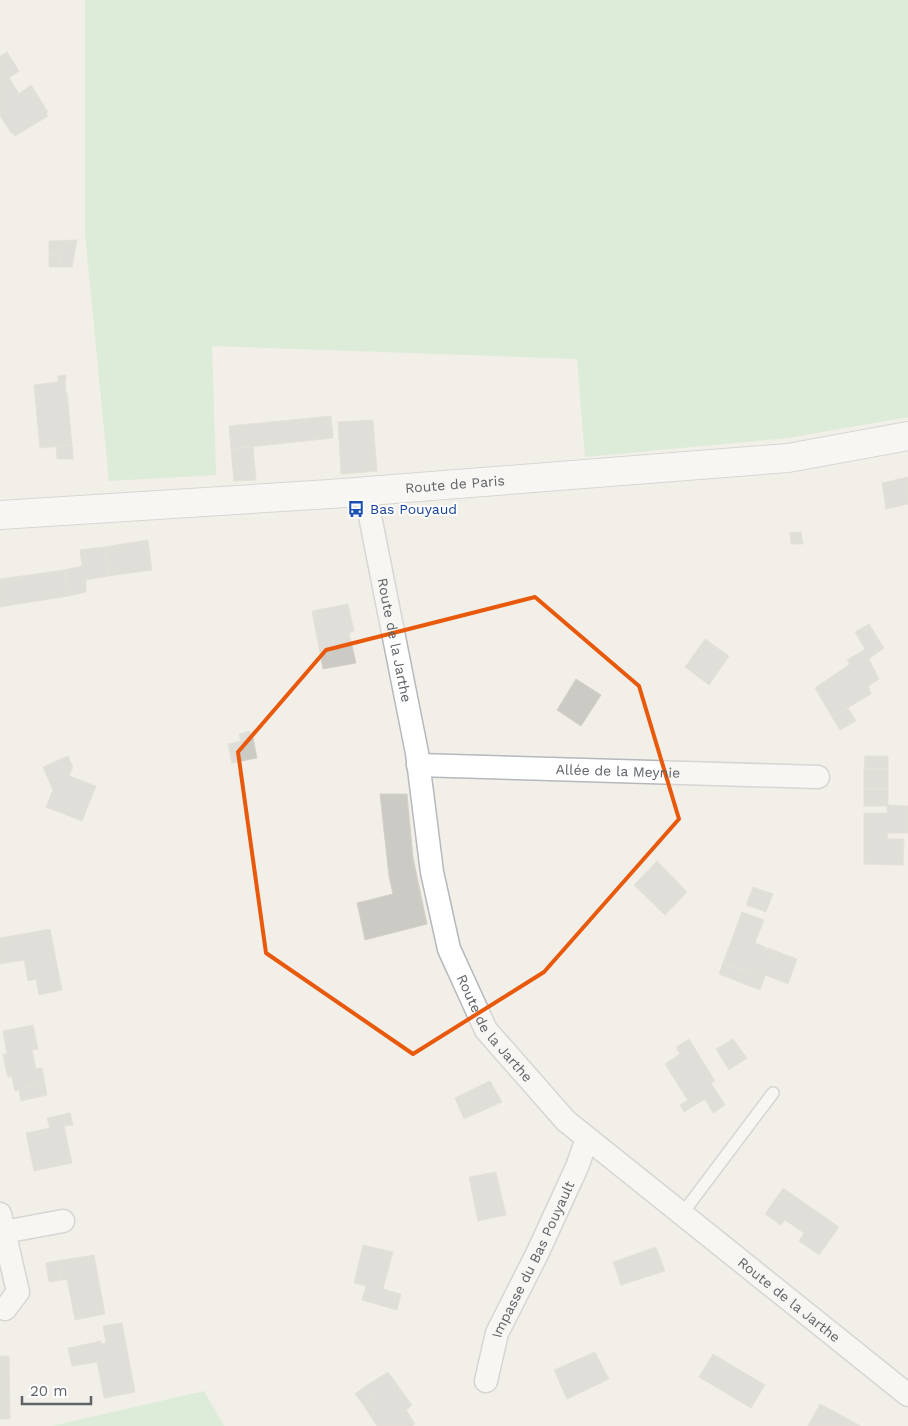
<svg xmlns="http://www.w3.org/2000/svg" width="908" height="1426" viewBox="0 0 908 1426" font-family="'Work Sans',sans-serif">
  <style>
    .green { fill: #c5e8c5 }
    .building { fill: #cccac5; stroke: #d6d1c6 }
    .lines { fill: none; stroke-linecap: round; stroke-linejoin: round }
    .lane-casing { stroke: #b5b8bc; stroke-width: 14 }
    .street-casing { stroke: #b5b8bc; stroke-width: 25 }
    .secondary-casing { stroke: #b6babf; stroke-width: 30 }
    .lane { stroke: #fff; stroke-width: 11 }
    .street { stroke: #fff; stroke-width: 22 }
    .secondary { stroke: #fff; stroke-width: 28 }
    .marked { fill: none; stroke: #e8590c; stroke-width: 4; stroke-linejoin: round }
    .labels { text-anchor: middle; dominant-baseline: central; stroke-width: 4; stroke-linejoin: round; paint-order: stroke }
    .street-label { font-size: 14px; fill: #5f6368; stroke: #fff }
    .transit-label { font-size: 14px; fill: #164399; stroke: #fff; text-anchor: start }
  </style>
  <rect width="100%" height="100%" fill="#f1efe8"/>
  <path class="green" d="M85,0H908V417L788,438L585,457L577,359L212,346L216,475L109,481L85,233Z
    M204,1391L224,1426H52Z"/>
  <path class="building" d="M7,52L19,71L9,78L19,94L31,85L48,112L46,113L48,116L15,136L14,133L12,134L0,116V56Z
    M77,240L72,267H60L59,254H49V241Z
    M49,254H59L60,267H49Z
    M66,375V380H65L66,393H67L72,445L40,448L34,385L58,382V376Z
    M331,416L333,438L231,449L229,426Z
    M373,420L377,471L341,474L338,422Z
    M72,445L73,459H57L56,447Z
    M253,446L256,480L234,481L231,449Z
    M908,477V504L886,509L882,483Z
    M801,532L803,544H791L790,533Z
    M148,540L152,570L108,576L104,547Z
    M104,547L108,576L86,580V592L68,596L64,570L82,566L80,550Z
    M64,570L68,596L0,607V579Z
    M348,604L354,631L349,633L356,663L323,669L312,611Z
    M869,624L884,648L869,659L879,679L868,686L871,694L832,717L815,688L850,664L847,660L865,649L855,632Z
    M705,639L729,656L709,685L685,667Z
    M576,679L601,695L581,726L557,710Z
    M848,708L856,721L840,730L832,717Z
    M250,731L251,738L241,741L239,734Z
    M253,738L257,758L232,763L228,744Z
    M68,756L73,767L69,776L96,786L82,821L46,807L53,790L43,767Z
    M865,756H888V769H864Z
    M864,769H888V789H864Z
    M864,789H888V805L908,806V833H888L887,839H904L903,865L864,864V813H887V806H864Z
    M380,794H407L413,858L427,924L365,940L357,903L393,894L389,876Z
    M657,861L687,892L665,915L634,885Z
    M753,887L773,894L766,912L746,905Z
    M742,912L764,920L755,943L767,948L766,950L775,954L776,951L797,959L788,984L765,975L764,979L723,963Z
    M50,929L62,990L39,995L36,979L28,981L24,960L0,964V938Z
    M767,948L776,951L775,954L766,950Z
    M723,963L764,979L760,990L719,974Z
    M33,1025L38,1049L32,1050L36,1069L42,1068L45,1084L30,1087V1085L26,1086L27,1088L15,1091L10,1069L6,1070L3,1054H7L3,1031Z
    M689,1039L715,1081L711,1083L725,1105L713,1113L705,1099L692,1107L665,1064L680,1054L676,1047Z
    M733,1039L747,1058L729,1070L716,1049Z
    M10,1069L12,1076L8,1077L6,1070Z
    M490,1081L502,1102L475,1114L465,1093Z
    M45,1084L47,1095L21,1101L19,1090L27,1088L26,1086L30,1085V1087Z
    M465,1093L475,1114L464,1119L455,1098Z
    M688,1100L692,1107L684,1112L680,1105Z
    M70,1113L73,1125L64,1126L72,1163L34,1171L26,1133L50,1128L47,1118Z
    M496,1172L506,1215L478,1221L469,1177Z
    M783,1188L839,1227L819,1255L799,1241L804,1233L785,1220L781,1225L765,1214Z
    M363,1245L393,1252L383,1289L401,1294L397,1310L362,1300L366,1286L354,1283Z
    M656,1247L665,1271L621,1285L613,1262Z
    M94,1255L105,1314L75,1320L67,1279L61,1280L57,1261Z
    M57,1261L61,1280L49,1282L46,1263Z
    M122,1323L135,1392L104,1398L97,1362L72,1366L68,1348L101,1341V1344L106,1343L103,1326Z
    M595,1352L609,1379L567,1399L554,1370Z
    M713,1354L765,1385L751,1408L699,1377Z
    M0,1356H9L10,1419H0Z
    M388,1372L412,1405L406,1410L415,1424L412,1426H377L364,1406L372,1400L364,1387Z
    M364,1387L372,1400L364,1406L355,1394Z
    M820,1404L861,1426H808Z"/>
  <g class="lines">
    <g class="lane-casing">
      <path id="lane" d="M682,1214L773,1093"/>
    </g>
    <g class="street-casing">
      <g id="street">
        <path id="s1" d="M365,491L417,753L432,872L449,949L486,1030L566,1121L908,1395"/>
        <path id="s2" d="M418,765L818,777"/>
        <path d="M0,1214L18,1292L5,1309"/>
        <path d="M4,1232L63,1221"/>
        <path id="s3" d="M486,1381L497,1333L537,1254L577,1167L587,1139"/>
      </g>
    </g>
    <g class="secondary-casing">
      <g id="secondary">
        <path id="s4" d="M0,515L330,494L788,458L908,436"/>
      </g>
    </g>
    <use href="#lane" class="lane"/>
    <use href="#street" class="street"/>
    <use href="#secondary" class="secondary"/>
  </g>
  <path d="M0 0H908V1426H0ZM535,597L639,686L679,819L544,972L413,1054L266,953L238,752L326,650Z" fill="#f1efe8" fill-opacity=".55" fill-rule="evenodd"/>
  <path class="marked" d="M535,597L639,686L679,819L544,972L413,1054L266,953L238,752L326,650Z"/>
  <defs>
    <g id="bus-bare" transform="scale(1.35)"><path d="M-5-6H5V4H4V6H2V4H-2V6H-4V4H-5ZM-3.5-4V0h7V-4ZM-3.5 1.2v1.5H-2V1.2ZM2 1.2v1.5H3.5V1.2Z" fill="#1a4fb4" stroke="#fff" stroke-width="2.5" paint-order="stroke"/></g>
  </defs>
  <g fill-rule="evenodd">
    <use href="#bus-bare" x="356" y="509"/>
  </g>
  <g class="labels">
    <g class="street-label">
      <text stroke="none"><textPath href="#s4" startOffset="456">Route de Paris</textPath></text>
      <text stroke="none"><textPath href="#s1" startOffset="152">Route de la Jarthe</textPath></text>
      <text stroke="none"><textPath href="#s2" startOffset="200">Allée de la Meynie</textPath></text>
      <text stroke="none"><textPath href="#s1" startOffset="558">Route de la Jarthe</textPath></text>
      <text stroke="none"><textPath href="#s3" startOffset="131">Impasse du Bas Pouyault</textPath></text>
      <text stroke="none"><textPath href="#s1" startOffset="962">Route de la Jarthe</textPath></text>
    </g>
    <g class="transit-label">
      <text x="370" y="509">Bas Pouyaud</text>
    </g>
  </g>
  <path d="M22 1396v8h69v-8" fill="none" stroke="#5f6368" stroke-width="2.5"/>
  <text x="30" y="1396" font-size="15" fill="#5f6368" stroke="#ffffff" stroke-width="4" paint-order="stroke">20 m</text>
</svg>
